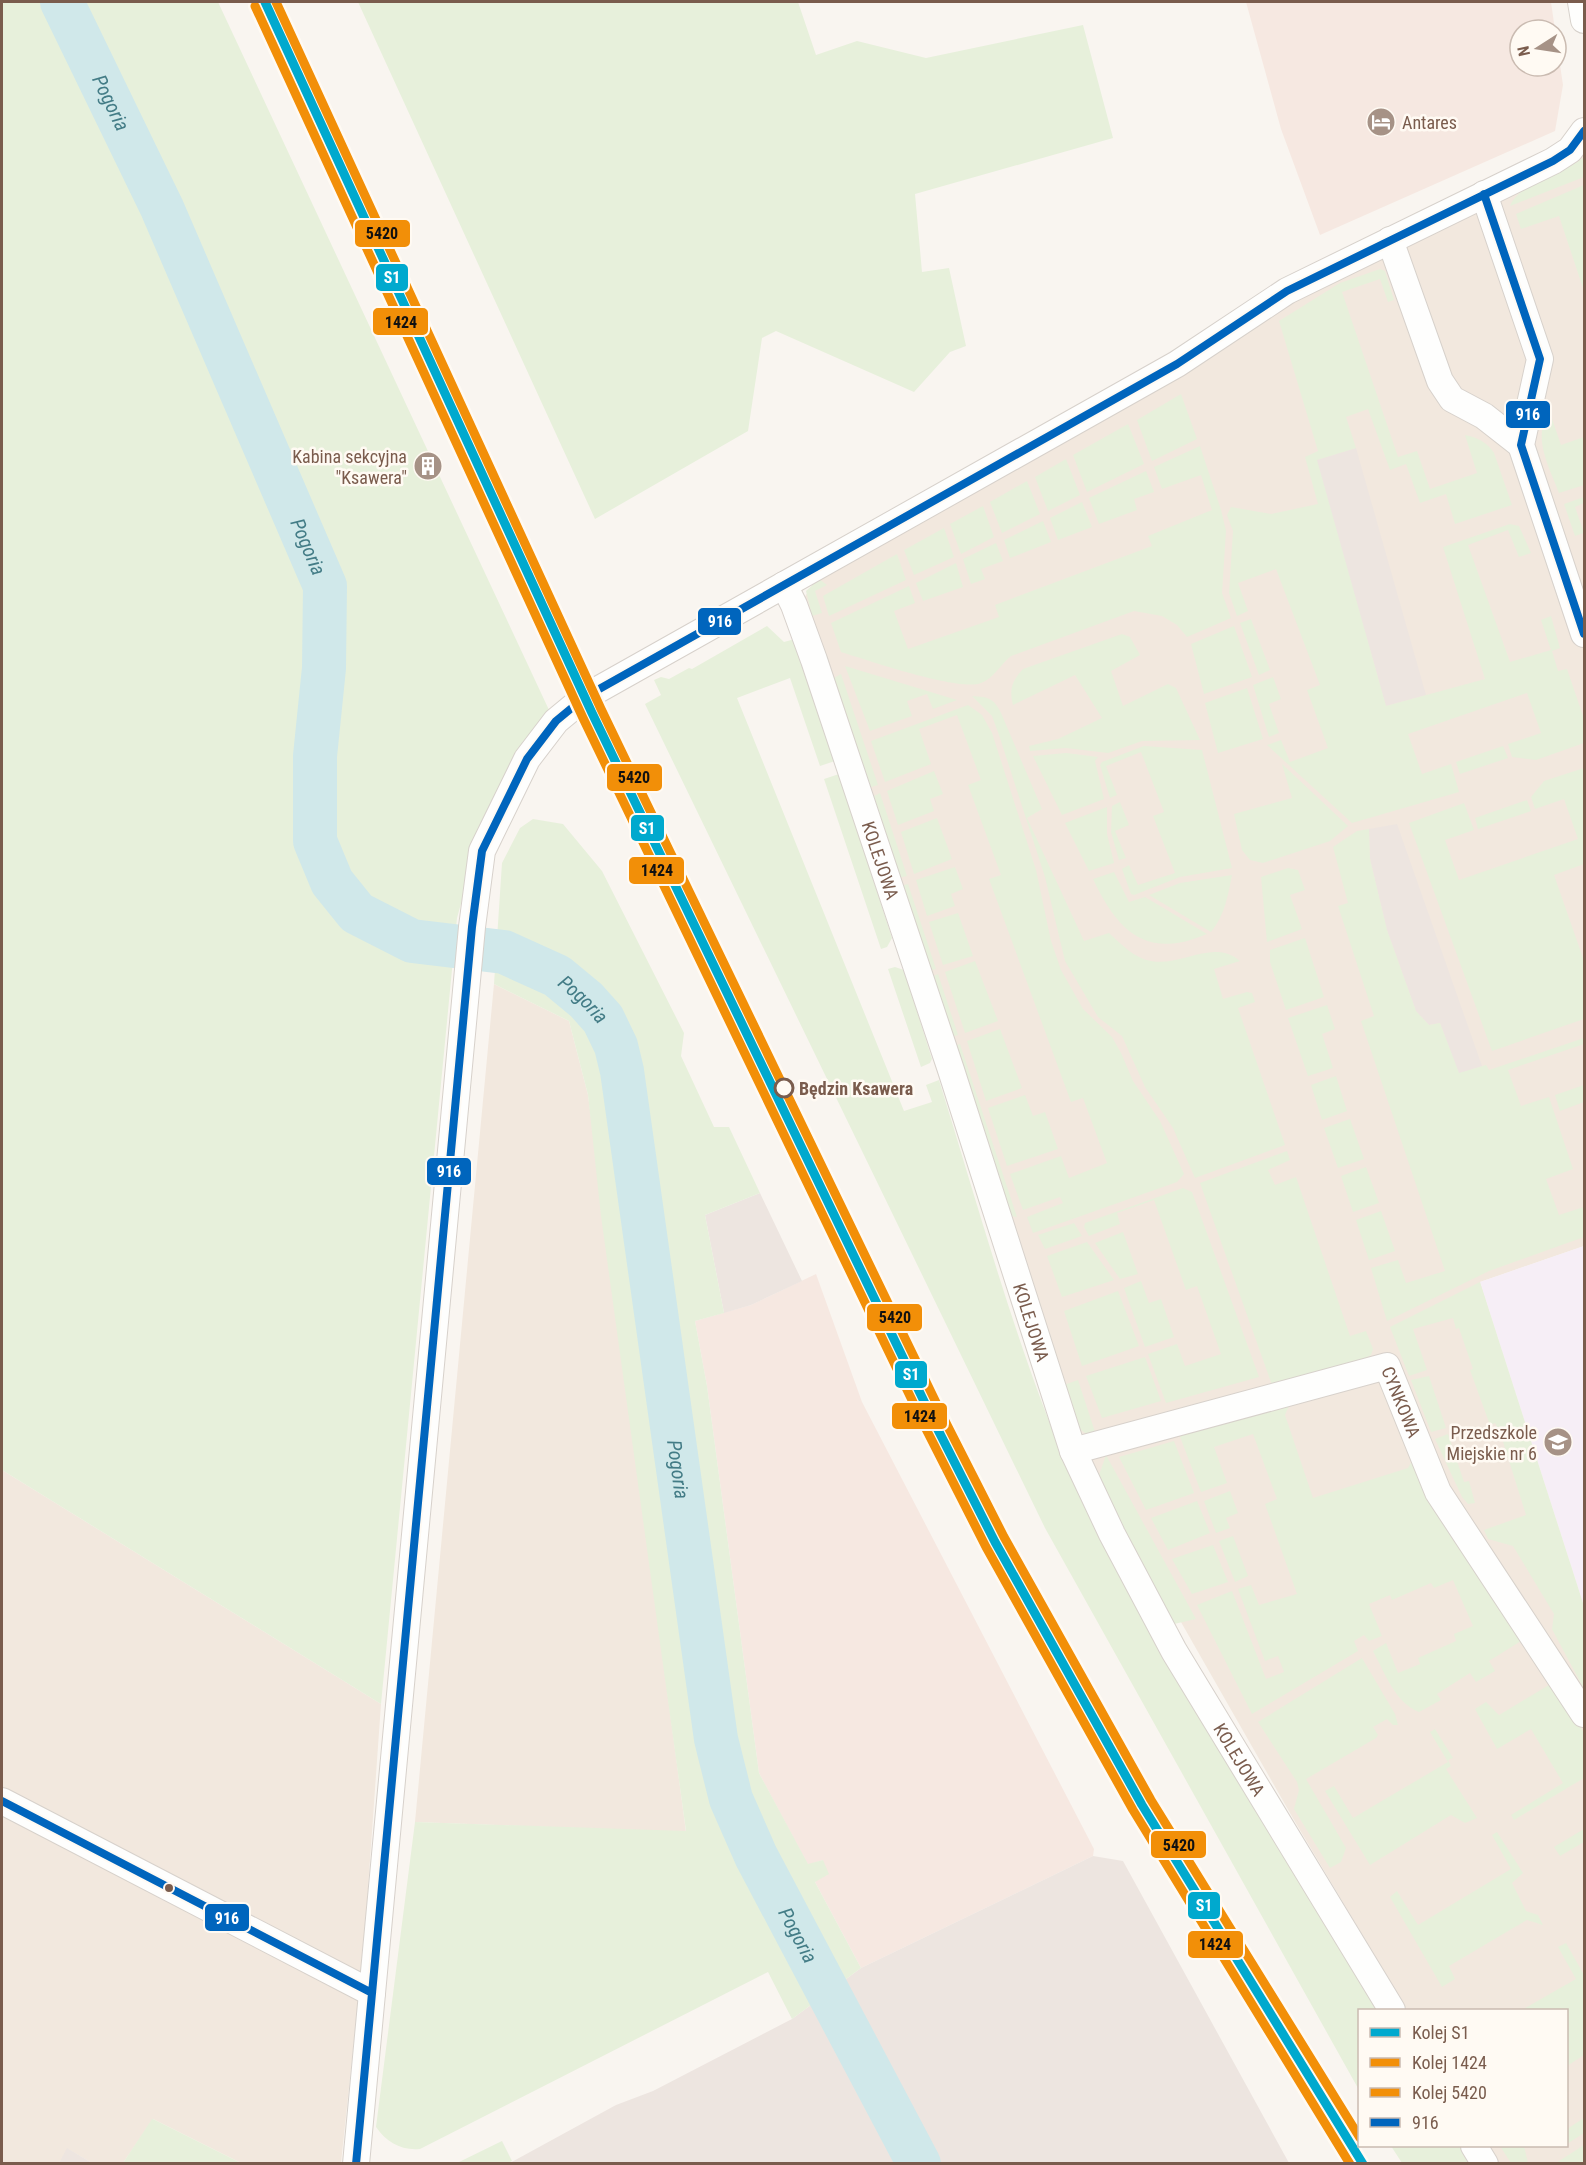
<svg xmlns="http://www.w3.org/2000/svg" width="1586" height="2165" viewBox="0 0 1586 2165" font-family="'Roboto Condensed',sans-serif">
  <style>
    .residential { fill: #f2e8de }
    .commercial { fill: #f6e8e1 }
    .industrial { fill: #ede5e0 }
    .education { fill: #f6eef6 }
    .green { fill: #e7f0db }
    .lines { fill: none; stroke-linecap: round; stroke-linejoin: round }
    .river { stroke: #d0e8ea; stroke-width: 44 }
    .minor-casing { stroke: #d7d1cb; stroke-width: 28 }
    .minor { stroke: #fefefd; stroke-width: 26 }
    .bus-1-casing { stroke: #fffaf3; stroke-width: 12 }
    .bus-1 { stroke: #0065bd; stroke-width: 8 }
    .rail-1-casing { stroke: #fffaf3; stroke-width: 14 }
    .rail-2-casing { stroke: #fffaf3; stroke-width: 14 }
    .rail-3-casing { stroke: #fffaf3; stroke-width: 14 }
    .rail-1 { stroke: #00a9ce; stroke-width: 9 }
    .rail-2 { stroke: #f28f08; stroke-width: 9 }
    .rail-3 { stroke: #f28f08; stroke-width: 9 }
    .stop-dot { fill: #fffaf3; stroke: #7a5c4d; stroke-width: 3 }
    .bus-dot { fill: #7a5c4d; stroke: #fffaf3; stroke-width: 2 }
    .labels { text-anchor: middle; dominant-baseline: central; stroke-width: 5; stroke-linejoin: round; paint-order: stroke }
    .poi-label { font-size: 18px; fill: #7a5c4d; stroke: #fffaf3; text-anchor: end }
    .street-label { font-size: 18px; fill: #7a5c4d; stroke: #fffaf3 }
    .stop-label { font-size: 18px; font-weight: bold; fill: #7a5c4d; stroke: #fffaf3; text-anchor: start }
    .water-label { font-size: 20px; font-style: italic; fill: #437c86; stroke: #fffaf3 }
    .line-badge { stroke: #fffaf3; stroke-width: 2 }
    .badge-label { font-size: 16px; text-anchor: middle; font-weight: bold; fill: #fff }
    .pale-badge-label { font-size: 16px; text-anchor: middle; font-weight: bold; fill: #111 }
  </style>
  <rect width="100%" height="100%" fill="#f9f5f0"/>
  <path class="residential" d="M1584,153V1246L1480,1282L1584,1620V2163H1498L1488,2146H1566V2010H1407L1294,1820L1101,1482L1076,1431L804,598L819,575L1304,294Z
    M494,984L569,1021L588,1095L686,1832L415,1822Z
    M2,1470L381,1704L364,1945L341,2163H241L153,2119L123,2163H92L68,2149L59,2163H2Z"/>
  <path class="commercial" d="M1246,2H1551L1555,30H1520V66H1556V38L1563,85L1555,131L1320,235L1281,129Z
    M816,1274L862,1402L1094,1849L1093,1856L861,1968L815,1882L823,1860L808,1865L759,1773L707,1386L695,1321L751,1305Z"/>
  <path class="industrial" d="M1356,448L1426,695L1386,706L1316,460Z
    M1397,824L1482,1066L1459,1074L1440,1023L1429,1025L1416,1011L1387,930L1370,859L1369,829Z
    M760,1193L802,1281L751,1305L724,1313L705,1215Z
    M1093,1856L1123,1861L1289,2163L508,2164L616,2105L653,2091L792,2019L861,1968Z
    M67,2148L92,2163H59Z"/>
  <path class="education" d="M1584,1246V1620L1583,1603L1480,1282Z"/>
  <path class="green" d="M2,2H218L549,710L476,849L457,918L381,1704L2,1470Z
    M358,2H798L816,55L857,41L926,58L1083,25L1113,138L915,194L922,272L949,268L966,346L950,352L914,392L776,331L762,338L748,431L595,519Z
    M1584,157V177L1510,206C1519,183 1564,174 1584,157Z
    M1584,185V291L1559,216L1521,229L1516,214Z
    M1380,269L1385,271L1394,300L1388,302L1380,279L1342,292L1398,457L1417,451L1430,489L1477,473L1465,435C1477,437 1488,443 1494,453L1512,505L1455,524L1446,494L1420,503L1406,464L1390,470L1368,409L1346,417L1356,448L1317,460L1386,706L1485,679L1443,547L1510,524L1519,526L1531,553L1519,557L1508,530L1468,545L1510,662L1551,650L1541,620L1551,616L1560,648L1552,651L1558,671L1567,669L1584,719V743L1536,760L1512,757L1508,744L1541,733L1527,693L1408,734L1422,774L1451,764L1459,792L1352,823L1267,745L1281,740L1290,762L1328,748L1307,690L1320,685L1276,569L1238,583L1248,611L1237,616L1229,593L1233,531L1227,515L1231,507L1271,514L1318,504L1305,457L1318,451L1279,321L1340,283Z
    M1181,394L1197,439L1152,461L1137,420Z
    M1551,416L1561,445L1584,437V485L1559,493C1552,473 1529,432 1551,416Z
    M1128,424L1144,464L1087,492L1073,455Z
    M1200,446L1221,510L1226,531L1222,593L1231,618L1187,637L1177,625L1162,616L1134,611L1011,656C1001,664 993,679 981,683C960,692 867,660 841,652L831,623L909,586L915,603L894,611L908,649L999,617L995,605L1152,546L1148,536L1212,510L1201,475L1162,489L1154,467Z
    M1066,459L1080,495L1048,511L1035,477Z
    M1146,471L1154,492L1134,499L1137,510L1099,524L1089,498Z
    M1027,481L1040,514L1002,533L990,502Z
    M1584,497V503L1575,507L1584,533L1575,536L1564,504Z
    M1082,502L1092,527L1058,540L1050,518Z
    M983,506L994,537L961,554L950,524Z
    M1043,521L1051,542L1010,558L1004,540Z
    M944,528L954,557L914,575L904,550Z
    M996,543L1003,561L981,569L985,579L971,584L963,559Z
    M897,554L906,580L829,616L823,596Z
    M956,563L963,587L923,601L916,583Z
    M819,579L827,585L815,591L822,613L812,616L806,591Z
    M1251,619L1270,670L1259,675L1240,623Z
    M767,626L784,642L795,639L835,761L820,766L790,678L737,698L904,1111L932,1102L926,1085L939,1080C984,1225 1026,1383 1091,1520L1382,2010H1360L1359,2090L1045,1528L645,704L661,695L654,680L661,677L669,679L689,668L692,669Z
    M1234,626L1252,677L1204,694L1191,644Z
    M1122,634L1130,637L1140,655L1111,671L1123,706L1168,684L1176,688L1200,740L1142,741L1108,753L1066,748L1030,751L1029,746L1058,739L1102,718L1075,675L1013,705C1009,689 1012,681 1023,669Z
    M845,666L957,700L933,709L927,694L907,701L912,716L870,731Z
    M841,674L878,785L868,788L833,683L834,678Z
    M1273,677L1281,699L1269,704L1279,733L1269,737L1253,685Z
    M1247,688L1263,739L1218,753L1205,703Z
    M972,696C988,697 994,698 1001,713L1042,809L1027,818L1084,941L1109,933C1122,945 1134,958 1151,961C1181,967 1214,938 1240,961L1214,969L1223,999L1247,992L1252,993L1255,1002L1238,1008L1285,1145L1195,1178L1173,1128L1145,1087L1122,1036L1098,1017L1065,961L1045,877L999,735L992,716Z
    M968,705L982,715L992,733L1036,870L1051,941L1061,970L1083,1009L1112,1037L1121,1053L1133,1081L1160,1121L1184,1174L1177,1182L1033,1233L1027,1217L1063,1203L1060,1197L1023,1210L1010,1174L1061,1156L1069,1178L1107,1163L1083,1098L1071,1102L989,879L1001,875L968,785L981,780L957,715L919,729L931,764L885,782L871,741Z
    M1144,746L1202,750L1232,868L1180,877L1134,895L1131,894L1122,869L1129,865L1138,885L1175,873L1153,816L1164,812L1141,752L1106,766L1117,795L1110,798L1100,765L1102,762Z
    M1503,746L1508,758L1460,774L1456,762Z
    M1066,753L1098,757L1095,761L1104,799L1062,815L1033,756Z
    M1282,764L1348,826L1330,841L1263,863L1250,860L1242,850L1234,814L1292,798Z
    M1584,768V864L1554,875L1584,961V1019L1492,1051L1409,823L1464,803L1474,830L1445,840L1459,880L1578,839L1564,799L1535,809L1531,797L1544,781Z
    M934,771L943,794L930,799L934,811L898,825L887,791Z
    M839,774L892,938L887,947L881,949L824,779Z
    M880,793L907,876L898,878L872,797Z
    M1527,800L1531,811L1478,829L1475,818Z
    M1120,802L1129,825L1115,831L1126,858L1119,860L1111,832L1112,806Z
    M1107,807V834L1114,863L1089,871L1065,823Z
    M937,818L952,859L914,874L901,832Z
    M533,819L563,824L602,871L684,1033L681,1056L714,1127H729L760,1193L705,1215L724,1313L695,1321L707,1386L759,1773L808,1864L823,1860L829,1874L815,1882L861,1968L792,2019L768,1972L420,2149C402,2151 386,2142 376,2127L415,1822L686,1831L601,1216L588,1095L569,1021L494,984L502,863L520,828Z
    M1369,829L1370,859L1387,930L1416,1011L1429,1025L1440,1023L1459,1073L1486,1065L1489,1070L1584,1038V1044L1508,1070L1521,1106L1549,1097L1573,1169L1546,1179L1559,1215L1584,1207V1237L1489,1271L1387,1321L1371,1268L1398,1260L1406,1283L1445,1271L1361,1021L1374,1016L1338,906L1348,903L1333,847L1357,831Z
    M955,867L963,889L951,894L955,906L927,916L916,880Z
    M1288,868L1298,870L1305,890L1290,895L1302,929L1267,942L1261,877Z
    M1114,872L1129,902L1145,897L1207,934C1147,960 1118,932 1093,879Z
    M1232,875C1228,895 1225,915 1211,932L1149,895L1180,883Z
    M908,884L936,969L928,971L901,886Z
    M958,913L973,956L943,965L929,922Z
    M1305,938L1324,997L1286,1010L1270,962V950Z
    M975,961L998,1021L965,1033L945,972Z
    M895,967L904,970L932,1059L930,1063L921,1067L888,969Z
    M938,974L958,1035L950,1037L931,977Z
    M1327,1005L1335,1029L1322,1034L1333,1068L1308,1076L1288,1018Z
    M1000,1029L1022,1088L986,1101L967,1041Z
    M960,1044L1017,1217L1011,1216L952,1047Z
    M1336,1076L1347,1111L1322,1120L1311,1085Z
    M1584,1085V1102L1560,1111L1555,1095Z
    M1025,1095L1033,1116L1045,1112L1058,1149L1007,1166L988,1108Z
    M1350,1119L1364,1159L1338,1168L1324,1128Z
    M1287,1151L1290,1160L1268,1170L1275,1185L1296,1177L1350,1336L1366,1331L1373,1349L1371,1355L1361,1360L1272,1385L1200,1183Z
    M1366,1167L1379,1203L1353,1212L1341,1176Z
    M1183,1188L1192,1192L1259,1377L1166,1403L1148,1354L1177,1344L1185,1366L1221,1354L1197,1286L1186,1290L1154,1200L1117,1213L1120,1224L1089,1236L1084,1227L1085,1223Z
    M1381,1211L1395,1251L1369,1260L1356,1220Z
    M1074,1223L1082,1236L1045,1249L1038,1235Z
    M1123,1232L1138,1274L1120,1279L1095,1243Z
    M1087,1242L1114,1280L1062,1297L1047,1256Z
    M1141,1281L1149,1303L1161,1299L1174,1337L1145,1347L1124,1288Z
    M1480,1282L1583,1603L1584,1689L1552,1629L1554,1614L1513,1546L1488,1539L1484,1530L1526,1515L1500,1432L1495,1423L1490,1425L1470,1370L1473,1369L1459,1328L1456,1329L1453,1318L1413,1329L1427,1370L1409,1376L1390,1327Z
    M1118,1291L1139,1346L1082,1366L1064,1311Z
    M1145,1357L1161,1401L1102,1418L1086,1376Z
    M1429,1376L1446,1428L1431,1432L1411,1380Z
    M1078,1380L1096,1435C1073,1437 1068,1403 1061,1386Z
    M1291,1401L1285,1415L1313,1498L1408,1468L1416,1454L1584,1733V1778L1514,1820L1511,1815L1563,1783L1531,1729L1497,1749L1475,1709L1486,1702L1499,1715L1549,1685L1521,1641L1489,1661L1495,1671L1476,1682L1470,1673L1437,1694L1441,1700L1419,1712C1395,1703 1384,1671 1373,1651L1386,1643L1398,1673L1420,1664L1418,1658L1456,1641L1454,1634L1473,1626L1453,1580L1434,1588L1431,1583L1392,1600L1390,1595L1369,1604L1382,1636L1369,1641L1364,1635L1354,1641L1358,1651L1252,1714L1197,1605L1232,1591L1266,1679L1284,1672L1278,1656L1265,1661L1238,1589L1251,1585L1259,1605L1297,1594L1265,1504L1277,1499L1253,1434L1214,1447L1227,1483L1201,1492L1179,1434Z
    M1448,1434L1464,1482L1469,1481L1475,1503L1468,1504L1462,1497L1435,1439Z
    M1174,1441L1194,1493L1146,1510L1119,1457Z
    M1106,1455L1196,1619L1174,1624L1100,1489L1099,1475Z
    M1230,1491L1238,1513L1226,1518L1230,1528L1216,1533L1204,1501Z
    M1197,1501L1210,1533L1168,1550L1151,1518Z
    M1233,1536L1248,1576L1235,1582L1219,1541Z
    M1213,1545L1228,1582L1192,1594L1172,1559Z
    M1362,1658L1395,1714L1398,1725H1393L1387,1719L1373,1727L1378,1735L1376,1738L1306,1779L1346,1848L1341,1862L1330,1868L1294,1809L1299,1790L1297,1782L1258,1722Z
    M1435,1729L1453,1758L1448,1760L1451,1766L1446,1769L1477,1818L1465,1823L1451,1815L1370,1865L1325,1791L1334,1786L1353,1818L1448,1762L1430,1732Z
    M1584,1829V1842L1560,1856L1554,1847Z
    M1497,1832L1523,1873L1512,1883L1526,1911L1538,1915L1543,1925L1527,1920L1449,1966L1455,1979L1442,1987L1390,1897L1397,1891L1418,1925L1511,1869L1492,1835Z
    M1566,1943L1584,1975V2055L1567,2066L1566,2010H1522L1576,1979L1558,1947Z
    M1584,2118V2133L1567,2144V2129Z
    M152,2119H153L241,2163H123Z
    M502,2141L512,2161L508,2163H457Z
    M1584,2145V2163H1556Z
    M1391,2146H1463L1474,2163H1402Z
    M1500,2146H1524L1528,2163H1511Z"/>
  <g class="lines">
    <path class="river" id="s1" d="M62,2L162,208L325,586L324,668L315,756V841L332,882L357,913L412,941L504,952L557,976L586,1000L603,1019L616,1046L622,1071L716,1739L731,1799L756,1856L919,2164"/>
    <g class="minor-casing">
      <g id="minor">
        <path d="M1581,2L1584,20"/>
        <path d="M1484,194L1540,359L1521,445L1584,634"/>
        <path d="M1390,240L1440,381L1452,399L1484,416L1521,445"/>
        <path id="s2" d="M784,585L794,605L814,660L951,1070L1073,1451L1112,1534L1174,1651L1392,2010"/>
        <path id="s3" d="M1073,1451L1387,1366L1438,1492L1584,1714"/>
        <path d="M2,1801L372,1993"/>
        <path d="M1474,2146L1485,2164"/>
        <path d="M356,2164L472,927L482,851L527,759L556,721L585,697L1177,364L1287,291L1553,161L1570,150L1584,131"/>
      </g>
    </g>
    <use href="#minor" class="minor"/>
    <g class="bus-1-casing">
      <path id="bus-1" d="M1484,194L1540,359L1521,445L1584,634
        M2,1801L372,1993
        M356,2164L472,927L482,851L527,759L556,721L585,697L1177,364L1287,291L1553,161L1570,150L1584,131"/>
    </g>
    <use href="#bus-1" class="bus-1"/>
    <g class="rail-1-casing">
      <path id="rail-1" d="M265,2L592,713L934,1422L995,1542L1142,1805L1363,2164"/>
    </g>
    <g class="rail-2-casing">
      <path id="rail-2" d="M255,6L583,718L925,1427L986,1547L1133,1810L1350,2164"/>
    </g>
    <g class="rail-3-casing">
      <path id="rail-3" d="M276,2L601,709L943,1417L1004,1537L1151,1800L1360,2138"/>
    </g>
    <use href="#rail-1" class="rail-1"/>
    <use href="#rail-2" class="rail-2"/>
    <use href="#rail-3" class="rail-3"/>
  </g>
  <defs>
    <g id="hotel-disc" transform="scale(1.5)"><circle r="9.5" fill="#a69286" stroke="#fffaf3"/><path d="M-6-4.5h1.5V1H6V5H4.5V3h-9V5H-6ZM-4 0a1.8 1.8 0 1 1 3.6 0ZM.5 0V-2.5h3Q6-2.5 6 0Z" fill="#fff"/></g>
    <g id="building-disc" transform="scale(1.5)"><circle r="9.5" fill="#a69286" stroke="#fffaf3"/><path d="M-4-6H4V6H1V3H-1V6H-4ZM-2.5-4.3h1.7v1.8h-1.7ZM.8-4.3h1.7v1.8H.8ZM-2.5-1h1.7V.8h-1.7ZM.8-1h1.7V.8H.8Z" fill="#fff"/></g>
    <g id="school-disc" transform="scale(1.5)"><circle r="9.5" fill="#a69286" stroke="#fffaf3"/><path d="M0-5L7-2L0 1L-7-2ZM-4 1L0 2.5L4 1V4Q0 6-4 4Z" fill="#fff"/></g>
  </defs>
  <g fill-rule="evenodd">
    <use href="#hotel-disc" x="1381" y="122"/>
    <use href="#building-disc" x="428" y="466"/>
    <use href="#school-disc" x="1558" y="1442"/>
  </g>
  <circle class="stop-dot" cx="784" cy="1088" r="9"/>
  <circle class="bus-dot" cx="169" cy="1888" r="5"/>
  <g class="labels">
    <g class="poi-label">
      <text x="1402" y="122" text-anchor="start">Antares</text>
      <text x="407" y="456">Kabina sekcyjna<tspan x="407" dy="21">"Ksawera"</tspan></text>
      <text x="1537" y="1432">Przedszkole<tspan x="1537" dy="21">Miejskie nr 6</tspan></text>
    </g>
    <g class="street-label">
      <text stroke="none"><textPath href="#s2" startOffset="292">KOLEJOWA</textPath></text>
      <text stroke="none"><textPath href="#s2" startOffset="778">KOLEJOWA</textPath></text>
      <text stroke="none"><textPath href="#s3" startOffset="364">CYNKOWA</textPath></text>
      <text stroke="none"><textPath href="#s2" startOffset="1264">KOLEJOWA</textPath></text>
    </g>
    <g class="stop-label">
      <text x="799" y="1088">Będzin Ksawera</text>
    </g>
    <g class="water-label">
      <text stroke="none"><textPath href="#s1" startOffset="112">Pogoria</textPath></text>
      <text stroke="none"><textPath href="#s1" startOffset="598">Pogoria</textPath></text>
      <text stroke="none"><textPath href="#s1" startOffset="1228">Pogoria</textPath></text>
      <text stroke="none"><textPath href="#s1" startOffset="1714">Pogoria</textPath></text>
      <text stroke="none"><textPath href="#s1" startOffset="2200">Pogoria</textPath></text>
    </g>
  </g>
  <g class="line-badge">
    <rect x="354" y="219" width="57" height="29" rx="6" fill="#f28f08"/>
    <rect x="375" y="263" width="34" height="29" rx="6" fill="#00a9ce"/>
    <rect x="372" y="307" width="57" height="29" rx="6" fill="#f28f08"/>
    <rect x="1505" y="400" width="46" height="29" rx="6" fill="#0065bd"/>
    <rect x="697" y="607" width="45" height="29" rx="6" fill="#0065bd"/>
    <rect x="606" y="763" width="57" height="29" rx="6" fill="#f28f08"/>
    <rect x="630" y="814" width="35" height="28" rx="6" fill="#00a9ce"/>
    <rect x="628" y="856" width="57" height="29" rx="6" fill="#f28f08"/>
    <rect x="426" y="1157" width="46" height="29" rx="6" fill="#0065bd"/>
    <rect x="866" y="1303" width="57" height="29" rx="6" fill="#f28f08"/>
    <rect x="894" y="1360" width="34" height="29" rx="6" fill="#00a9ce"/>
    <rect x="891" y="1402" width="57" height="28" rx="6" fill="#f28f08"/>
    <rect x="1150" y="1830" width="57" height="29" rx="6" fill="#f28f08"/>
    <rect x="1187" y="1891" width="34" height="29" rx="6" fill="#00a9ce"/>
    <rect x="204" y="1903" width="46" height="29" rx="6" fill="#0065bd"/>
    <rect x="1187" y="1930" width="57" height="29" rx="6" fill="#f28f08"/>
  </g>
  <g class="badge-label">
    <text x="392" y="283">S1</text>
    <text x="1528" y="420">916</text>
    <text x="720" y="627">916</text>
    <text x="647" y="834">S1</text>
    <text x="449" y="1177">916</text>
    <text x="911" y="1380">S1</text>
    <text x="1204" y="1911">S1</text>
    <text x="227" y="1924">916</text>
  </g>
  <g class="pale-badge-label">
    <text x="382" y="239">5420</text>
    <text x="401" y="328">1424</text>
    <text x="634" y="783">5420</text>
    <text x="657" y="876">1424</text>
    <text x="895" y="1323">5420</text>
    <text x="920" y="1422">1424</text>
    <text x="1179" y="1851">5420</text>
    <text x="1215" y="1950">1424</text>
  </g>
  <rect width="1586" height="2165" fill="none" stroke="#7a5c4d" stroke-width="6"/>
  <rect x="1358" y="2009" width="210" height="138" fill="#fffaf3" stroke="#cabbb1" stroke-width="1.5"/>
  <rect x="1370" y="2028" width="30" height="9" fill="#00a9ce" stroke="#cabbb1" stroke-width="1.5"/>
  <text x="1412" y="2039" font-size="18" fill="#7a5c4d">Kolej S1</text>
  <rect x="1370" y="2058" width="30" height="9" fill="#f28f08" stroke="#cabbb1" stroke-width="1.5"/>
  <text x="1412" y="2069" font-size="18" fill="#7a5c4d">Kolej 1424</text>
  <rect x="1370" y="2088" width="30" height="9" fill="#f28f08" stroke="#cabbb1" stroke-width="1.5"/>
  <text x="1412" y="2099" font-size="18" fill="#7a5c4d">Kolej 5420</text>
  <rect x="1370" y="2118" width="30" height="9" fill="#0065bd" stroke="#cabbb1" stroke-width="1.5"/>
  <text x="1412" y="2129" font-size="18" fill="#7a5c4d">916</text>
  <g transform="translate(1538 48) rotate(258)"><circle r="28" fill="#fffaf3" stroke="#cabbb1" stroke-width="1.5"/>
  <path d="M0-4.5L10 22L0 15L-10 22Z" fill="#a69286"/>
  <text y="-9" font-size="16" font-weight="bold" text-anchor="middle" fill="#7a5c4d">N</text>
  </g>
</svg>
